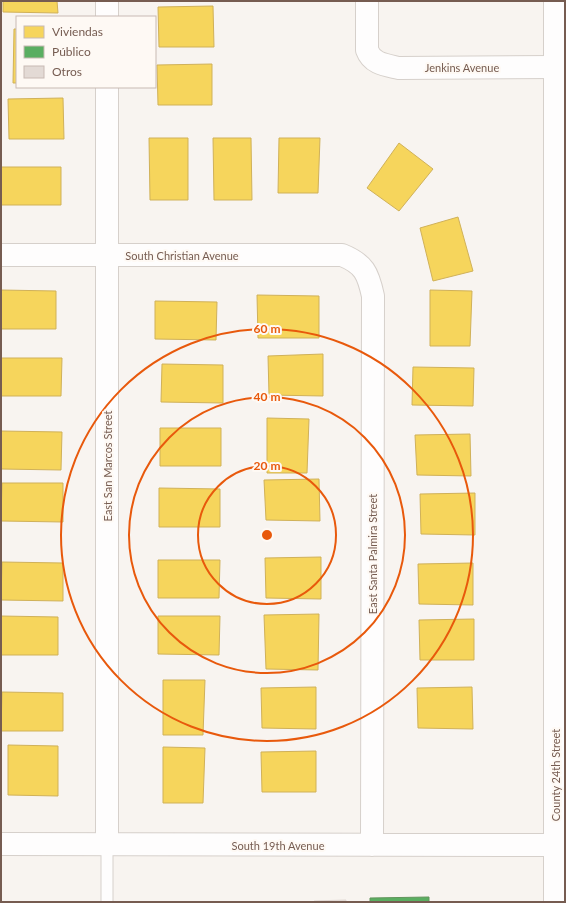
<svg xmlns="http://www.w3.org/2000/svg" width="566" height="903" viewBox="0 0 566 903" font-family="Lato,sans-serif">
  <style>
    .homes { fill: #f6d55c; stroke: #d0b159 }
    .public { fill: #5aae61; stroke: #62955c }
    .building { fill: #e3dad5; stroke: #e1d8d3 }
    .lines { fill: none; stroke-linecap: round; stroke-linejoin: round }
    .service-casing { stroke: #d6d0cb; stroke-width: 13 }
    .minor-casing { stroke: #d6d0cb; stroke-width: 24 }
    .tertiary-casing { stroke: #d6d0cb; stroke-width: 24 }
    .service { stroke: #fefdfd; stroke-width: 11 }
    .minor { stroke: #fefdfd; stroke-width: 22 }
    .tertiary { stroke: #fefdfd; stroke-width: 22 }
    .ring { fill: none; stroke: #e8590c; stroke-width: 2 }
    .labels { text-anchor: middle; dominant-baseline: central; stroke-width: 4; stroke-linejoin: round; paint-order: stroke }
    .street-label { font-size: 11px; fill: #765c51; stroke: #fef9f4 }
    .centre { fill: #e8590c; stroke: #fef9f4; stroke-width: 2 }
    .ring-label { font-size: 12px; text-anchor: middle; font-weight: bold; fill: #e8590c; stroke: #fef9f4; stroke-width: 4; stroke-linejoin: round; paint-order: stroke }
  </style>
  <rect width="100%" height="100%" fill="#f8f4f0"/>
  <path class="homes" d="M3,1H57L58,13L3,12Z
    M213,6L214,47H159L158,7Z
    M14,29H17V83H13Z
    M212,64V105H158L157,65Z
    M63,98L64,139H9L8,99Z
    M149,138H188V200H150Z
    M213,138H251L252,200H214Z
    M279,138H320L318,193H278Z
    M399,143L433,169L399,211L367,188Z
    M1,167H61V205H1Z
    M458,217L473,271L433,281L420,228Z
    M1,290L56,291V329H1Z
    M430,290L472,291L470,346H430Z
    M257,295L319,296V338H258Z
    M155,301L217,302L216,340L155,339Z
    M323,354V396L269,395L268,356Z
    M1,358H62L61,396H1Z
    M162,364L223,365V403L161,402Z
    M413,367L474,368L473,406L412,405Z
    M267,418L309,419L307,473H267Z
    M160,428H221V466H160Z
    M1,431L62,432L61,470L1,469Z
    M470,434L471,476L417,475L415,435Z
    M319,479L320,521L266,520L264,480Z
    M2,483H63V522L1,521Z
    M159,488L220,489V527H159Z
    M475,493V535L421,534L420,494Z
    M321,557V599L266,598L265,558Z
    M158,560H220L219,598H158Z
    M2,562L63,563V601L1,600Z
    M473,563V605L419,604L418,564Z
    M319,614L318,670L266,669L264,615Z
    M1,616L58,617V655H1Z
    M158,616H220L219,655L158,654Z
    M474,619V660H420L419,620Z
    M163,680H205L203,735H163Z
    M316,687V729L262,728L261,688Z
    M472,687L473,729L418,728L417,688Z
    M2,692L63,693V731H1Z
    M8,745L58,746V796L8,795Z
    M163,747L205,748L203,803H163Z
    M316,751V792H262L261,752Z"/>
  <path class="public" d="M429,897V902H370V898Z"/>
  <path class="building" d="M346,900V902H314V901Z"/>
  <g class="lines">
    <g class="service-casing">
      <path id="service" d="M107,845V902"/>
    </g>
    <g class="minor-casing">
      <path id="minor" d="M107,1V17
        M367,1V50C372,64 386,65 399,68L556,67
        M1,255H342C364,264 368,273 373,296L372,845
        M1,844L565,845
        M107,845V87"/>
    </g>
    <g class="tertiary-casing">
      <path id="tertiary" d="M555,902V1"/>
    </g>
    <use href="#service" class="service"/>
    <use href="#minor" class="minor"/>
    <use href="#tertiary" class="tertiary"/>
  </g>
  <g class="ring">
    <circle cx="267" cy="535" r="69"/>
    <circle cx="267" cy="535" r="138"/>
    <circle cx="267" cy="535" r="206"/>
  </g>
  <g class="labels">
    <g class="street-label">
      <text x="462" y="67">Jenkins Avenue</text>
      <text x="182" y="255">South Christian Avenue</text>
      <text transform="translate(107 466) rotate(-90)">East San Marcos Street</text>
      <text transform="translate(372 554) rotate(-90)">East Santa Palmira Street</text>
      <text transform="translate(555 775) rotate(-90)">County 24th Street</text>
      <text x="278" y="845">South 19th Avenue</text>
    </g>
  </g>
  <circle cx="267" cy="535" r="6" class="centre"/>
  <g class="ring-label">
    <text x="267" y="333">60 m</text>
    <text x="267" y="401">40 m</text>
    <text x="267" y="470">20 m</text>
  </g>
  <rect width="566" height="903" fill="none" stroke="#765c51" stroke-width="4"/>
  <rect x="16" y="16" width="140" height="72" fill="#fef9f4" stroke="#c8bab3"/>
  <rect x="24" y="26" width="20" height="12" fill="#f6d55c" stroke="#c8bab3"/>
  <text x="52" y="36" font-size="12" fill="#765c51">Viviendas</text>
  <rect x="24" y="46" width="20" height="12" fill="#5aae61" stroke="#c8bab3"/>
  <text x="52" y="56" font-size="12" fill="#765c51">Público</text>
  <rect x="24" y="66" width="20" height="12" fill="#e3dad5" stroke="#c8bab3"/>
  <text x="52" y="76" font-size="12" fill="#765c51">Otros</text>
</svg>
